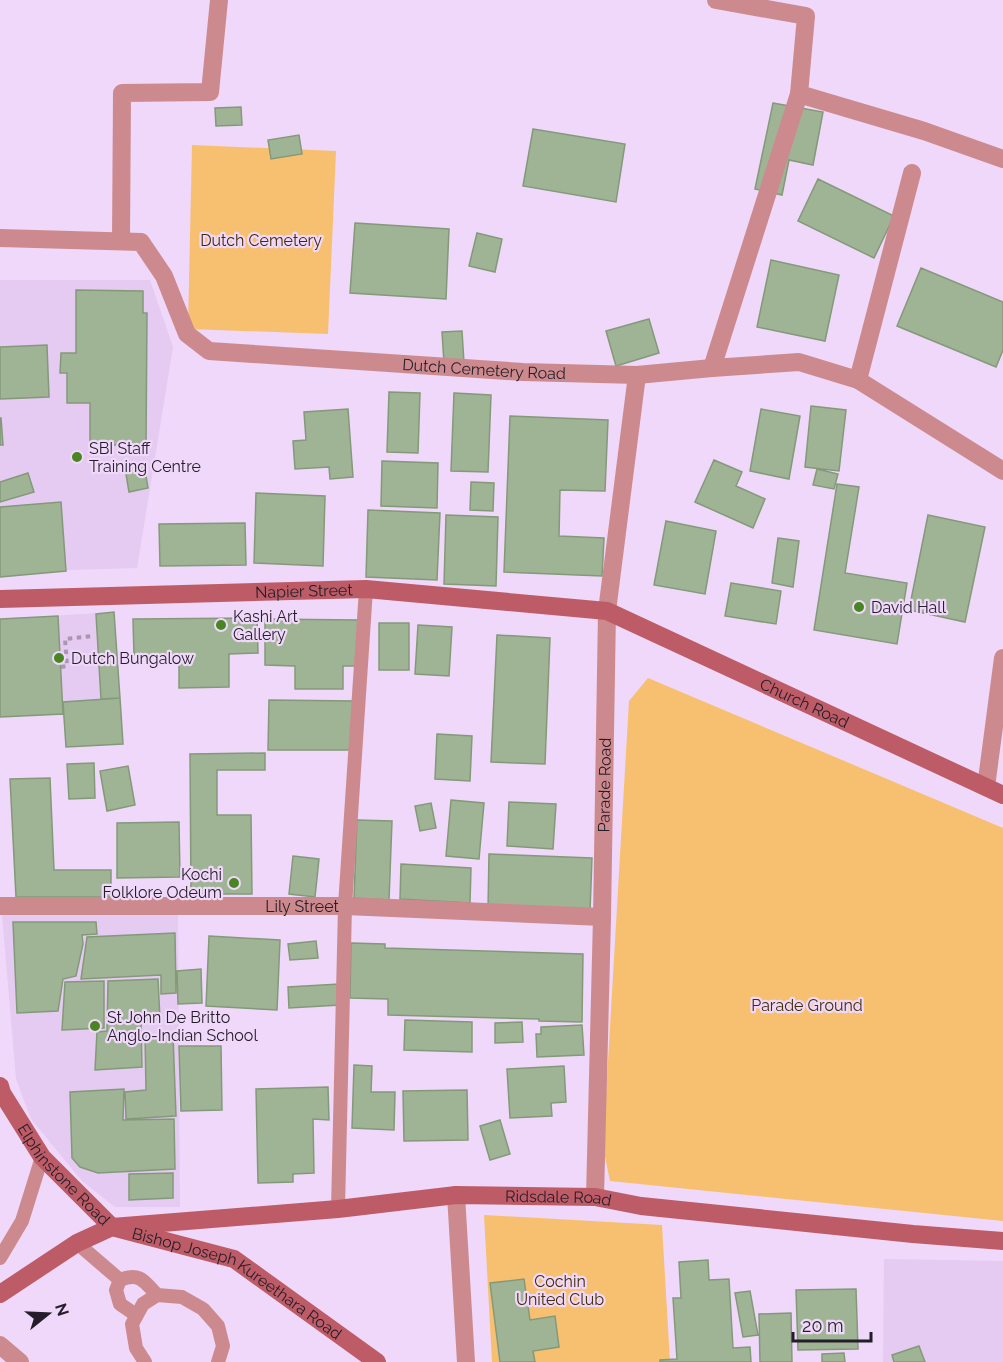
<svg xmlns="http://www.w3.org/2000/svg" width="1003" height="1362" viewBox="0 0 1003 1362" font-family="Raleway,sans-serif">
  <style>
    .built { fill: #e5caf1 }
    .green { fill: #f7c070 }
    .building { fill: #9fb495; stroke: #84997a; stroke-width: 1.5 }
    .lines { fill: none; stroke-linecap: round; stroke-linejoin: round }
    .path { stroke: #a997b1; stroke-width: 4; stroke-dasharray: 4.5 4.5; stroke-linecap: butt }
    .lane { stroke: #cd8a8e; stroke-width: 14 }
    .street { stroke: #cd8a8e; stroke-width: 18 }
    .secondary { stroke: #bd5c66; stroke-width: 18 }
    .poi-dot { fill: #498522; stroke: #efd8f9; stroke-width: 2 }
    .labels { text-anchor: middle; dominant-baseline: central; stroke-width: 4.5; stroke-linejoin: round; paint-order: stroke }
    .park-label { font-size: 16px; fill: #432d06; stroke: #efd8f9 }
    .street-label { font-size: 16px; fill: #251d29; stroke: #efd8f9 }
    .poi-label { font-size: 16px; fill: #251d29; stroke: #efd8f9; text-anchor: start }
  </style>
  <rect width="100%" height="100%" fill="#efd8f9"/>
  <path class="built" d="M0,280H150L173,347L137,568L0,572Z
    M114,612L123,744L66,747L63,714L0,717V619Z
    M2,914H178L180,1207H115L82,1181L31,1119L16,1079Z
    M884,1259L1003,1261V1362H883Z"/>
  <path class="green" d="M192,145L336,151L328,334L188,329Z
    M648,678L1003,828V1221L610,1181L603,1147L629,701Z
    M484,1215L662,1225L670,1362H492Z"/>
  <path class="building" d="M773,103L823,112L813,165L789,160L782,195L755,189Z
    M241,107L242,125L216,126L215,108Z
    M533,129L625,144L616,202L523,186Z
    M299,135L302,154L271,159L268,140Z
    M818,179L894,216L874,258L798,221Z
    M355,223L449,229L446,299L350,293Z
    M477,233L502,239L495,272L469,266Z
    M771,260L839,275L825,341L757,327Z
    M921,268L1003,302V350L996,367L897,326Z
    M76,290L143,291V313H147L146,445H90V403H67V373H60L61,353H76Z
    M649,319L659,353L616,366L606,331Z
    M462,331L464,363H444L442,332Z
    M47,345L49,397L0,399V347Z
    M389,392L420,393L418,453L387,452Z
    M454,393L491,395L488,472L451,471Z
    M811,406L846,410L839,471L805,467Z
    M348,409L353,477L330,479L329,467L295,469L293,441L306,440L304,412Z
    M761,409L800,416L789,479L750,471Z
    M510,416L608,420L605,491L560,490L559,536L604,538L602,576L504,572Z
    M0,418H1L3,445H0Z
    M714,460L742,472L736,486L765,499L753,528L695,502Z
    M382,461L438,463L437,508L381,506Z
    M144,464L148,488L129,492L125,468Z
    M817,469L838,474L834,489L813,485Z
    M28,473L34,492L0,502V482Z
    M471,482L494,483L493,511L470,510Z
    M837,484L859,487L845,573L907,583L897,644L814,630Z
    M256,493L325,496L323,566L254,563Z
    M61,502L66,571L0,577V507Z
    M368,510L440,513L437,580L366,577Z
    M446,515L498,517L496,586L444,584Z
    M928,515L985,527L965,622L909,610Z
    M666,521L716,531L705,594L654,585Z
    M245,523L246,565L160,566L159,524Z
    M778,538L799,541L793,587L772,583Z
    M731,583L781,591L776,624L725,616Z
    M114,612L120,698L101,699L96,614Z
    M58,616L63,714L0,717V619Z
    M257,618L258,653L229,654V687L179,688V655H134L133,619Z
    M265,619L358,620V666H343V689H295V666L265,665Z
    M379,623H409V670H379Z
    M418,625L452,627L449,676L415,674Z
    M497,635L550,638L545,764L491,762Z
    M120,698L123,744L66,747L63,702Z
    M269,700L354,701V750H268Z
    M437,734L472,736L470,781L435,779Z
    M265,753V770H217V815H251L252,894H191L190,754Z
    M94,763L95,798L69,799L67,764Z
    M128,766L135,805L107,811L100,771Z
    M50,778L54,870H111V897H16L10,779Z
    M451,800L484,803L479,859L446,856Z
    M509,802L556,804L553,849L507,846Z
    M431,803L436,828L420,831L415,806Z
    M357,820L392,821L389,900L354,898Z
    M179,822L180,877L117,878V823Z
    M489,854L592,858L590,912L488,908Z
    M293,856L319,859L315,897L289,894Z
    M401,864L471,868L470,903L400,899Z
    M13,922H96L97,934L82,935L83,944L76,976L63,979L58,1011L17,1013Z
    M175,933L176,993L161,994V975L81,979L87,937Z
    M209,936L280,940L277,1010L206,1006Z
    M316,941L318,958L290,960L288,944Z
    M351,943L385,944V948L583,954L582,1022L539,1021V1019L388,1015V999L350,998Z
    M201,969L202,1003L178,1004L177,971Z
    M158,979L160,1020L141,1021L142,1067L95,1070L97,1032L107,1031L108,981Z
    M104,981V1028L62,1030L65,982Z
    M339,984L340,1005L289,1008L288,987Z
    M405,1020L472,1022V1052L404,1050Z
    M522,1022L523,1042L495,1043V1023Z
    M582,1025L584,1055L537,1057L536,1034H541V1027Z
    M145,1035H173L176,1116L126,1119L125,1092L146,1090Z
    M179,1046H221L222,1110L181,1111Z
    M354,1065L372,1066L371,1092H395L394,1130L352,1128Z
    M564,1066L566,1102L551,1103L552,1116L510,1118L507,1069Z
    M328,1087L329,1120L313,1119L314,1173L293,1174V1182L258,1183L256,1089Z
    M124,1089L123,1120L174,1119L175,1169L98,1173L80,1167L72,1158L70,1092Z
    M467,1090L468,1140L404,1141L403,1091Z
    M500,1120L510,1154L490,1160L480,1126Z
    M173,1173V1198L129,1200V1174Z
    M708,1260L709,1280L729,1279L733,1348L750,1347L751,1362H660V1360L677,1359L673,1298H681L679,1262Z
    M524,1279L530,1320L555,1316L559,1347L533,1351L535,1362H500L490,1283Z
    M856,1289L858,1349L798,1350L796,1290Z
    M750,1291L758,1335L743,1337L735,1293Z
    M791,1313L792,1362H760L759,1314Z
    M919,1346L925,1362H894L892,1355Z
    M844,1353L845,1362H822V1354Z"/>
  <g class="lines">
    <path class="path" d="M61,667L67,666L65,639L93,636"/>
    <path class="lane" d="M338,1209L345,906L366,589
      M77,1243L120,1280
      M0,1258L22,1221L42,1157
      M136,1315L120,1304L116,1290L120,1280C140,1272 144,1281 157,1295
      M145,1362L136,1348L132,1324L143,1304L157,1295L182,1297L203,1309L218,1326L223,1346L218,1362"/>
    <g class="street">
      <path d="M716,0L806,16L799,94L924,131L1003,159"/>
      <path id="s1" d="M0,238L141,242L164,276L187,334L209,351L523,372L637,375L712,368L799,362L858,380L1003,471"/>
      <path d="M121,240L122,93L210,92L219,0"/>
      <path d="M712,368L799,94"/>
      <path d="M858,380L912,173"/>
      <path d="M986,787L1003,658"/>
      <path id="s2" d="M0,906H345L602,917"/>
      <path d="M456,1195L466,1362"/>
      <path id="s3" d="M595,1197L602,917L607,611L637,375"/>
      <path d="M0,1345L20,1362"/>
    </g>
    <g class="secondary">
      <path id="s4" d="M0,599L366,589L607,611L1003,795"/>
      <path id="s5" d="M0,1086L2,1093L42,1157L112,1227"/>
      <path id="s6" d="M112,1227L338,1209L456,1195L595,1197L641,1206L913,1234L1003,1241"/>
      <path id="s7" d="M0,1294L77,1243L112,1227L234,1259L377,1362"/>
    </g>
  </g>
  <g class="poi-dot">
    <circle cx="77" cy="457" r="6"/>
    <circle cx="859" cy="607" r="6"/>
    <circle cx="221" cy="625" r="6"/>
    <circle cx="59" cy="658" r="6"/>
    <circle cx="234" cy="883" r="6"/>
    <circle cx="95" cy="1026" r="6"/>
  </g>
  <g class="labels">
    <g class="park-label">
      <text x="261" y="240">Dutch Cemetery</text>
      <text x="807" y="1005">Parade Ground</text>
      <text x="560" y="1281">Cochin<tspan x="560" dy="18">United Club</tspan></text>
    </g>
    <g class="street-label">
      <text stroke="none"><textPath href="#s1" startOffset="548">Dutch Cemetery Road</textPath></text>
      <text stroke="none"><textPath href="#s4" startOffset="304">Napier Street</textPath></text>
      <text stroke="none"><textPath href="#s4" startOffset="826">Church Road</textPath></text>
      <text stroke="none"><textPath href="#s3" startOffset="412">Parade Road</textPath></text>
      <text stroke="none"><textPath href="#s2" startOffset="302">Lily Street</textPath></text>
      <text stroke="none"><textPath href="#s5" startOffset="110">Elphinstone Road</textPath></text>
      <text stroke="none"><textPath href="#s6" startOffset="448">Ridsdale Road</textPath></text>
      <text stroke="none"><textPath href="#s7" startOffset="270">Bishop Joseph Kureethara Road</textPath></text>
    </g>
    <g class="poi-label">
      <text x="89" y="448">SBI Staff<tspan x="89" dy="18">Training Centre</tspan></text>
      <text x="871" y="607">David Hall</text>
      <text x="233" y="616">Kashi Art<tspan x="233" dy="18">Gallery</tspan></text>
      <text x="71" y="658">Dutch Bungalow</text>
      <text x="222" y="874" text-anchor="end">Kochi<tspan x="222" dy="18">Folklore Odeum</tspan></text>
      <text x="107" y="1017">St John De Britto<tspan x="107" dy="18">Anglo-Indian School</tspan></text>
    </g>
  </g>
  <g transform="translate(48 1314) rotate(72)" stroke="#efd8f9" stroke-width="4.5" paint-order="stroke">
  <path d="M0-4.5L10 22L0 15L-10 22Z" fill="#251d29"/>
  <text y="-9" font-size="16" font-weight="bold" text-anchor="middle" fill="#251d29">N</text>
  </g>
  <path d="M793 1332v9h78v-9" fill="none" stroke="#251d29" stroke-width="3"/>
  <text x="802" y="1332" font-size="18" fill="#251d29" stroke="#efd8f9" stroke-width="4.5" paint-order="stroke">20 m</text>
</svg>
